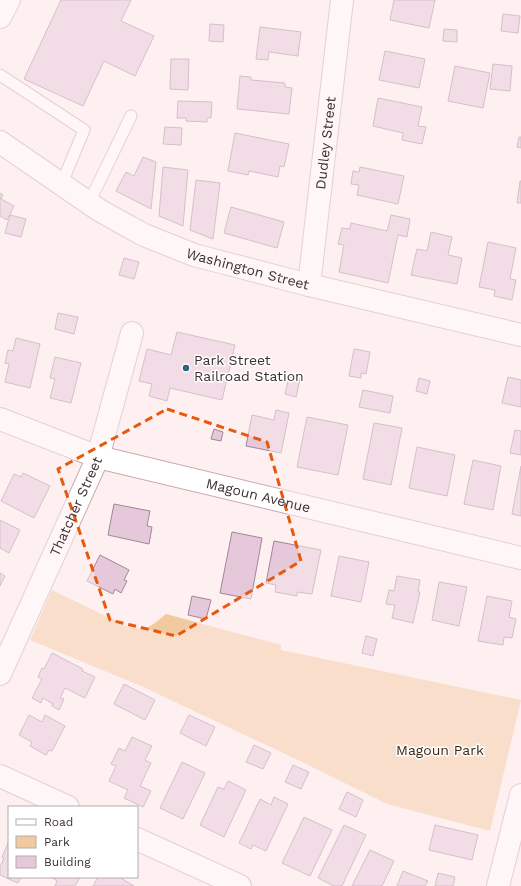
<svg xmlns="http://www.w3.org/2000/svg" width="521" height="886" viewBox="0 0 521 886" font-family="'Work Sans',sans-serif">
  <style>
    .green { fill: #f3caa0 }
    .building { fill: #e5c8d9; stroke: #a18797 }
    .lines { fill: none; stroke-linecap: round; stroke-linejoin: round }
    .service-casing { stroke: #cbaaae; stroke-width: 13 }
    .minor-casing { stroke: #cbaaae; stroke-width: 24 }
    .tertiary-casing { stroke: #cbaaae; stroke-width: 24 }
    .service { stroke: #fff; stroke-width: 11 }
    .minor { stroke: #fff; stroke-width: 22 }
    .tertiary { stroke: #fff; stroke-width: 22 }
    .marked { fill: none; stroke: #e8590c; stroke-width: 3; stroke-dasharray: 8 5; stroke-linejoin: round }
    .poi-dot { fill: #2a657d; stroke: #fff; stroke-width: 1.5 }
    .labels { text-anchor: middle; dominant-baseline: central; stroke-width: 3; stroke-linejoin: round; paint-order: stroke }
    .street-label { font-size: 14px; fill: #3d3032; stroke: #fff }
    .poi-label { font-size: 14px; fill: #3d3032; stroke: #fff; text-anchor: start }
    .park-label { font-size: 14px; fill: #3e2913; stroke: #fff }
  </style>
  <rect width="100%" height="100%" fill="#feeff1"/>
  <path class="green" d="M52,590L128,627L145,629L155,623L166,614L281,645V650L521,700L490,831L387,804L302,762L141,686L30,640Z"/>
  <path class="building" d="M61,0H131L121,21L154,36L135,76L104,61L83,106L24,79Z
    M394,0H435L429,28L390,20Z
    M503,14L520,16L518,33L501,31Z
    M210,24L224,25L223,42L209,41Z
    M260,27L301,32L298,56L269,52L268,60L256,59Z
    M444,29L457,30V42L443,41Z
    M385,51L425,59L419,88L379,80Z
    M171,59H189L188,90L170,89Z
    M493,64L512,66L510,91L490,89Z
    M455,66L490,73L483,108L448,101Z
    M240,76L251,77V80L285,83V87L292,88L289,114L237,109Z
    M378,98L422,107L418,126L426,127L422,144L402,140L403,133L373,126Z
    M178,101L212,102L211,118H207V122L186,121V118H177Z
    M165,127L182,128L181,145L163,144Z
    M235,133L289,144L284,167L280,166L278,177L249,171L248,175L228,171Z
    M519,137H521V148L517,147Z
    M143,157L156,162L151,209L116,191L126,172L134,176Z
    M163,167L188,170L183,226L159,216Z
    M360,167L404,176L398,204L357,195L359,185L351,184L353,171L359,172Z
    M196,180L220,183L213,239L190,230Z
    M520,181H521V203H517Z
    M0,193L3,195L1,199L14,206L7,220L0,216Z
    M231,207L284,222L277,248L224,233Z
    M10,215L26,219L21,237L5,233Z
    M391,215L410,219L407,237L398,235L388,283L339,272L344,245L338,244L342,228L350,229L351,223L387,231Z
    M431,232L452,237L448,255L462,258L457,284L411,275L417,249L427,251Z
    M488,242L516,248L510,279L516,280L512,300L494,296L495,290L479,287Z
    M124,258L139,262L134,279L119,275Z
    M58,313L78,317L74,334L55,329Z
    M177,332L235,345L222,400L170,388L167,401L149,396L152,384L139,381L147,349L171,355Z
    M16,338L40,344L30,388L5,382L9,364L5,363L8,350L13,351Z
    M354,349L370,352L366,374L361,373V378L349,376Z
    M55,357L81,363L71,403L50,398L55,379L50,378Z
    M289,377L300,379L296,397L285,394Z
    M508,377L521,380V407L502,403Z
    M419,378L430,381L427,394L416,391Z
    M363,390L393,396L390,413L359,407Z
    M276,410L289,413L281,453L246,446L252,415L274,420Z
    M307,417L348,425L338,475L297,467Z
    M374,423L402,428L391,485L363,479Z
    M214,429L223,432L221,441L211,439Z
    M515,430L521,431V455L510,453Z
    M417,447L455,455L447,496L409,488Z
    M473,460L501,466L493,510L464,504Z
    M521,466V516L512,514Z
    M23,473L50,486L34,518L1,501L14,474L21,477Z
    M114,504L150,511L147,526L152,527L149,544L108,535Z
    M0,520L20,530L9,553L0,548Z
    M232,532L262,538L251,599L220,593Z
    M274,541L321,550L312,594L297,592V596L275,592L276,585L266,583Z
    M100,555L129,570L124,580L127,581L121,593L115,589L113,594L87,581Z
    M339,556L369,562L361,602L331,596Z
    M0,573L5,576L0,586Z
    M397,576L420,580L418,592H420L413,623L392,618L395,605L386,604L389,590L394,591Z
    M439,582L467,587L459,626L432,620Z
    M192,596L211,600L206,619L188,615Z
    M487,596L512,601L509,617L516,619L512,638L504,637L503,645L478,641Z
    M366,636L377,639L373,656L362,653Z
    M52,653L83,669L82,671L95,677L85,698L65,688L60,698L64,699L59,710L52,706L53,704L43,698L41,703L32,698L42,679L38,677L42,668L44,669Z
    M124,684L155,700L145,720L114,704Z
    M29,715L42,722L45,715L65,726L52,751L49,750L46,755L30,746L32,742L19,735Z
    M189,715L215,727L206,746L180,733Z
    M132,737L152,746L145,760L151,763L140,786L151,791L143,807L124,798L128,790L109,781L116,766L111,764L119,748L125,751Z
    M254,745L271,753L263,769L246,762Z
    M182,762L205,773L183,819L160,808Z
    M293,765L309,772L301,789L285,782Z
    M228,781L246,790L224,837L200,825L218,787L224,789Z
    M347,792L363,800L356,817L339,809Z
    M274,797L288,804L266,851L253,845L251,849L239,843L260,799L271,805Z
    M304,817L332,830L310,876L282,863Z
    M344,825L366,835L342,886H334L318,878Z
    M435,825L478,835L472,860L429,850Z
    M9,841V877H21L18,883L0,875V867L4,858L2,857Z
    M370,850L394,861L382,886H352Z
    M403,871L428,881L425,886H397Z
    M438,873L455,877L453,886H435Z
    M51,877H80L75,886H55L57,881Z
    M98,877H119L134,886H93Z"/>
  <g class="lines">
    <g class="service-casing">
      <path id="service" d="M0,75L84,130L62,183
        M89,203L131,116"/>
    </g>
    <g class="minor-casing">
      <g id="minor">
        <path id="s1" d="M309,285L342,0"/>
        <path id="s2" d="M0,419L98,457L521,558"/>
        <path id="s3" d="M0,674L98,457L132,333"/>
        <path d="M0,776L68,807"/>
        <path d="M137,839L240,886"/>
        <path d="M498,886L521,795"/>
      </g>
    </g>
    <g class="tertiary-casing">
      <g id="tertiary">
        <path d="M0,17L9,0"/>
        <path id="s4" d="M0,142L99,210L124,224L144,235L194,255L309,285L521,335"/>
      </g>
    </g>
    <use href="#service" class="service"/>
    <use href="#minor" class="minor"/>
    <use href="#tertiary" class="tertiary"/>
  </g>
  <path d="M0 0H521V886H0ZM167,409L267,442L301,561L176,636L110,620L58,469Z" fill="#feeff1" fill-opacity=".55" fill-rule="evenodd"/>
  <path class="marked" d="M167,409L267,442L301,561L176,636L110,620L58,469Z"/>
  <circle class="poi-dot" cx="186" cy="368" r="4"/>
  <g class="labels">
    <g class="street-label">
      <text stroke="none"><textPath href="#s1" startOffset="143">Dudley Street</textPath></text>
      <text stroke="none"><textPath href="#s4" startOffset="281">Washington Street</textPath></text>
      <text stroke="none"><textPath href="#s2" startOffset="270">Magoun Avenue</textPath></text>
      <text stroke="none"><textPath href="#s3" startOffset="184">Thatcher Street</textPath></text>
    </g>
    <g class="poi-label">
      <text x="194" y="360">Park Street<tspan x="194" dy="16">Railroad Station</tspan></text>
    </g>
    <g class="park-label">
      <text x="440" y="750">Magoun Park</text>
    </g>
  </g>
  <rect x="8" y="806" width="130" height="72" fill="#ffffff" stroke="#b1acad"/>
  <rect x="16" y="819" width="20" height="6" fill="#ffffff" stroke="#b1acad"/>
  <text x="44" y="826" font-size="12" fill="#3d3032">Road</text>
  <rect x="16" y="836" width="20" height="12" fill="#f3caa0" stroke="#b1acad"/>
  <text x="44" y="846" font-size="12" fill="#3d3032">Park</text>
  <rect x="16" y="856" width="20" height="12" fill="#e5c8d9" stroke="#b1acad"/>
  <text x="44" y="866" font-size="12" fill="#3d3032">Building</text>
</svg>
